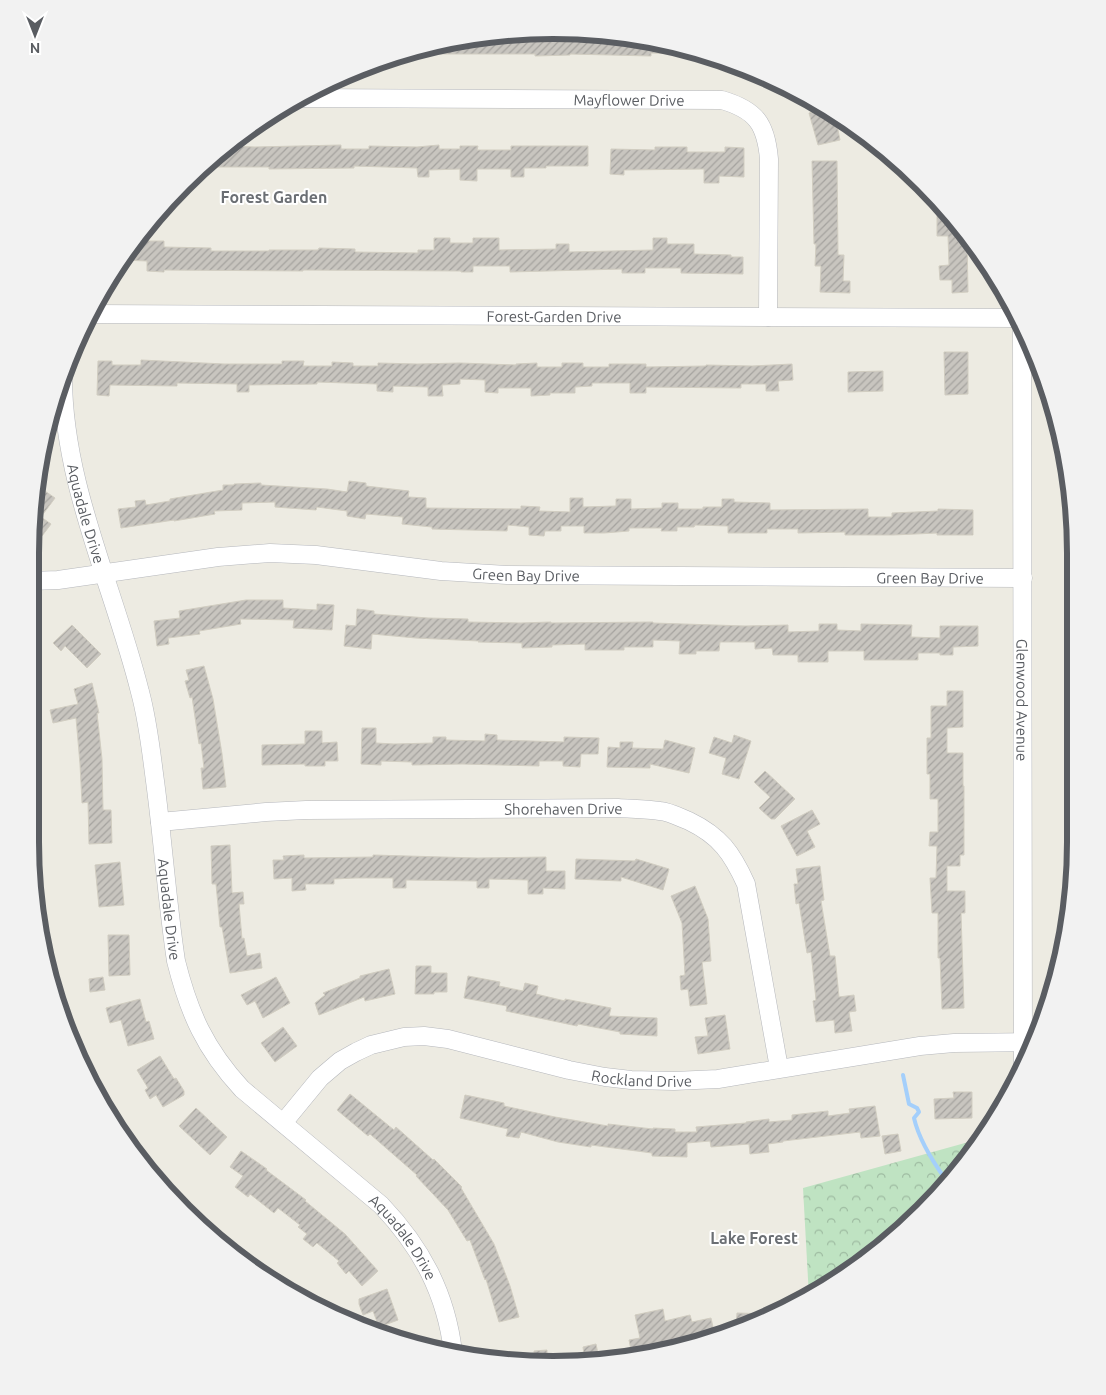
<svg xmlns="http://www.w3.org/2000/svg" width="1106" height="1395" viewBox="0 0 1106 1395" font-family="Ubuntu,sans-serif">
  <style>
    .forest { fill: url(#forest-crowns) }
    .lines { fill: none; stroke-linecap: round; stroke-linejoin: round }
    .stream { stroke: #a4cffb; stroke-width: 4 }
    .building { fill: url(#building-hatch); stroke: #d1cdc1 }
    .minor-casing { stroke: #b5b7bc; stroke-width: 19 }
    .minor { stroke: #fff; stroke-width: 18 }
    .labels { text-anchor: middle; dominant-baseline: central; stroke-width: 4; stroke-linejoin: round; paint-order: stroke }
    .street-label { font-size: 15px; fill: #5a5d62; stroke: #fff }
    .neighbourhood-label { font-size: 16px; font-weight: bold; fill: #6b6f74; stroke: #fff }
    .rim { fill: none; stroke: #5a5d62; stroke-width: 6 }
  </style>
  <defs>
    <pattern id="forest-crowns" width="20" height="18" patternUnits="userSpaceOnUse" patternTransform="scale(1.25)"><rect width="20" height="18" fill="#bfe3c2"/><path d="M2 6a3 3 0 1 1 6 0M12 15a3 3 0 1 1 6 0" fill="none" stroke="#9ebba1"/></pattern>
    <pattern id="building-hatch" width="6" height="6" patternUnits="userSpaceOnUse" patternTransform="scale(1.25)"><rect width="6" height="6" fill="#c8c5bf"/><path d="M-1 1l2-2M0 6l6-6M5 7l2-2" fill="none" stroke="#a5a39f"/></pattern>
  </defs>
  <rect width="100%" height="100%" fill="#edebe2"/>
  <path class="forest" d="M983,1138L898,1235L814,1295L809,1297L803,1188Z"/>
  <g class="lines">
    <path class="stream" d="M903,1075L909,1104L917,1108L919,1112L914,1118C919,1140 933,1162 946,1180"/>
  </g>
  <path class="building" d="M565,32L599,33L684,47V54L651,53V56L570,54V55L535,56V54H420V50L485,34Z
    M824,109L835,115L840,140L818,145L809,113Z
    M341,145V149H369V146L417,147L439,145V149H460V146H478L477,150H511V146H588V166H546V168H524V177H511V169H477V181L460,180V169L429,170V177H418L417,168L354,166V168L269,169V167H204L226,146L255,147Z
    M655,147H687V152H725V147L744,148V177L719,176V183H704V169L624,170V175L610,174L611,149L655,150Z
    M812,161H837L838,255H844L843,281H850V293L820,292L821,266H815L816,244H814Z
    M937,214H950L967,237L968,292L952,293V280H940L939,266L949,265L948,236H937Z
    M434,238H450V243H473V238H499V250L556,249V244H569V252L653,250V238H667V244H694V254L731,255V257H743V274L681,273V268H645V273H622V269L510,272V266H473V272H461V271L303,270V271L164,270V272L147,271V261L123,260L136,241H164V247L211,248V251H269V250H318L319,248L355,249V252L418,253V250H434Z
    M944,352H968V394L945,395Z
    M141,360L224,364H282V361H304L303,366H332V362L353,363V366H378V363L417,364L460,363L516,365V364L537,363V367H562V363H583V367H609V364H646V367L706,366V365L752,366L792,364L793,380L778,381L779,391H766V384H741V388L646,387V393H630V383H592V386L575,387V393H550V395L531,396V388H498V393L485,392V380L460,379V384L442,385L443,396H428V387L393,386V392L377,391V384L317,382V384L249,385V392H237V384L177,383V386L110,385L109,396L97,395L98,361H112V365H141Z
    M883,371V391L848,392V372Z
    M349,481L366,483V486L409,491L408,497L426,498V508L521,509V506L540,507L539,511L570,512V498H583V507L616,506V499H631V509L662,508V503H678V509H703V507H722V499H734V502L770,503V510L868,509V517H892V513L938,511V509L973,510V535H937V533L893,535H845V532L798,533V529H767V533H728V526L695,525L694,527H677V531H661L662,528H629V531L604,533H584V526H561V531H545L544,536L529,535V527L508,525L507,531L432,529V527L402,524L403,517L366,514L365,519L347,516V511L317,507L316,510L275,507V502L242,503V510L214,511L215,514L174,521V520L121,528L118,509L136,507L135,501L145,500L146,505L170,501V499L223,490V485H234V484L261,483V485L327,489L347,492Z
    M42,489L55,498L41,517L51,524L42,536L32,530L31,532V519L35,500Z
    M246,600H283V608L317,610V604L334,605L332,630L293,628L294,620L240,619L241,624L199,631L200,634L168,638L169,644L157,646L154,621L180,618L179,611Z
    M357,609L374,611V614L428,618L468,619V622L521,623L551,622V623L653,622V623L745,626L788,625V632L819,631V624H837V630L861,631V624L912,625L911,637L940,638V626H978V646L953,647V655H940V653H918V660H864V651H828V662H798V655H773L772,648L755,649V642H720L719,651H696V654H679L680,641L653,640V647H624V650H585V644L552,645V647L522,648V643L478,642L479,641L416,638L372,634L371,649L344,646L346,625L356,626Z
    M72,625L101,654L87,668L65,646L61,651L53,643Z
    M204,666L213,699L222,754L226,787L203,789L201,768H204L201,743L199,744L192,697L190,698L185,681L189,680L186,670Z
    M92,683L99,713H97L102,759L103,810H111L112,843L89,844L88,802L82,803L80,764L76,718L53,723L50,710L78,704L74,689Z
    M947,691H963V727L947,728V753H963V786H964V855H960V866H947V891H965V913H961L964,1008L942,1009L940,958H938V913H932L930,878H936L937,846H929L930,832H938V799H930V774H927V738H931V706H947Z
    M362,728H376V743L394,744L433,743V737H446V740L485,741V734L497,735V740L564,742V737L599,738L598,754H581L580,767L563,766V761H539V766L462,764L412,765V762L381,761V765L361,764Z
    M305,731H322V743L337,742L338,761H325V766H305V764L262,765V745L305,744Z
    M734,735L751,741L739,779L722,774L726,758L709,753L714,737L732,743Z
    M665,740L695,748L689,773L650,764V768L607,767L608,747L620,748V742H633L632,748L663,749Z
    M765,771L795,799L775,819H771L759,808L770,797L754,782Z
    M812,810L820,824L807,831L815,847L797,856L781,826Z
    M230,845L232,893L243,892L244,904H239L242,939L244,938L247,956L260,953L262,968L230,973L222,927H220L216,884H212L211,846Z
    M304,855V858L373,857V855L477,858L546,857V871H565V889L543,888V894H528V880L489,879V888H477V881L406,880V888H393V878H355L334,879V884H305L306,890L292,891V878L274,879L273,860H284L283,856Z
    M576,859L635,861L636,859L669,869L663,890L621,877V881L575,879Z
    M120,862L124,905L99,907L95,865Z
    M820,866L824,900L821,901L830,956H835L839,997L854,995L856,1011L849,1012L852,1031L835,1033L834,1020L816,1022L813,1001L816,1000L811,952L807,953L799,903L796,904L794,884H798L796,869Z
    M695,886L708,919L711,961L702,962L707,1004L690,1006L688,989L681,990L680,976L685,975L682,923L671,896Z
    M108,935H129L130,975L109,976Z
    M416,966H431V973H447V992H434V994H415Z
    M389,969L395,994L365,1001L364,997L319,1015L315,1003L325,995L323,993L360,978V976Z
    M468,976L500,982L499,986L523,991L525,983L538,986L536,994L565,1001V999L611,1008L609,1016L657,1018V1036L620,1034V1032L578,1024L577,1026L506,1011L507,1006L464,998Z
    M103,977L105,990L90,992L89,979Z
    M276,977L290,1003L263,1018L255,1001L247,1005L241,995Z
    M140,999L146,1022L149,1021L154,1039L128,1046L121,1020L110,1023L106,1008Z
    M725,1015L730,1049L698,1054L695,1037L708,1036L705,1018Z
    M283,1027L297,1046L275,1062L261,1043Z
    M160,1056L174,1079L176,1078L184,1091V1095L163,1107L156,1095L150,1099L145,1090L148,1088L137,1070Z
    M953,1092H972V1118L935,1119L934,1099L954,1098Z
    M350,1094L394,1130L396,1127L433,1160L434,1159L462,1187L461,1188L494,1244L510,1286L519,1317L499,1322L486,1279L485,1280L470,1240L467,1241L448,1210L416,1176L417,1175L370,1134L368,1136L337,1110Z
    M465,1095L504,1103V1106L555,1117L608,1126V1124L653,1129V1128L675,1129V1132H697L696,1127L746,1123V1122L769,1119V1122L792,1120V1115L828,1111V1116L850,1113L849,1109L875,1106L880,1136L861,1138L860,1132L783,1141V1142L768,1144L769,1152L750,1154L749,1144L711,1147L710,1141L687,1143V1157L652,1156V1153L591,1145V1147L558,1142L521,1132L519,1138L506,1136L508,1129L460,1118Z
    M196,1108L227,1137L210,1155L179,1126Z
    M898,1134L901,1151L885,1154L882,1136Z
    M241,1151L267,1169L266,1170L306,1200L305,1201L345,1234L378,1271L362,1286L349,1271L346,1274L337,1263L339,1261L317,1243L313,1247L303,1239L307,1234L298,1227L300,1225L278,1208L274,1213L250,1194L248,1197L235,1187L243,1176L230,1167Z
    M387,1289L398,1320L379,1327L373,1311L363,1315L359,1304V1299Z
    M663,1309L665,1321L690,1315L692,1322L711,1318L715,1336L688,1347L632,1355L629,1340L640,1338L635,1315Z
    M737,1313L768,1314L736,1327Z
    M596,1344L599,1359L585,1361L583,1347Z
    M547,1350V1364L535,1363L534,1351Z"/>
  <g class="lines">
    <g class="minor-casing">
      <g id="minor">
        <path id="s1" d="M297,98L722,100C756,110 766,124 769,159L768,317"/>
        <path id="s2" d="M90,314L1017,318"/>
        <path id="s3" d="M1022,331L1023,1067"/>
        <path id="s4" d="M63,374C62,483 114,587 140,692C148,721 151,751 155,781C163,841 167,901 176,961C189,1013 205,1049 242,1089L381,1205C421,1247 446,1293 453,1352"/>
        <path id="s5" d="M31,581L58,580L218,557L270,553L316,555L441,571L507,575L1023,578"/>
        <path id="s6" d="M160,822L266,812L306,810L618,808C632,809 646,809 660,811C670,812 679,817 689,821C720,836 732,853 746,884L779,1068"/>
        <path id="s7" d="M283,1123L320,1078L340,1061L356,1052L371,1045L404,1037L424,1036L448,1039L569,1070L605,1077L631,1080L674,1081L718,1079L920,1046L954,1043L1036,1042"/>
      </g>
    </g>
    <use href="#minor" class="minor"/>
  </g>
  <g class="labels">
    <g class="street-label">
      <text stroke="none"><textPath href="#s1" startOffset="332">Mayflower Drive</textPath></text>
      <text stroke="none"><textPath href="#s2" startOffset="464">Forest-Garden Drive</textPath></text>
      <text stroke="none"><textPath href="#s4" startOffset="142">Aquadale Drive</textPath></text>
      <text stroke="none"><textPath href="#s5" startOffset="498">Green Bay Drive</textPath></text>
      <text stroke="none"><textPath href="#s5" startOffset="902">Green Bay Drive</textPath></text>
      <text stroke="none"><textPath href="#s3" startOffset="369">Glenwood Avenue</textPath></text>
      <text stroke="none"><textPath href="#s6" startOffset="404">Shorehaven Drive</textPath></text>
      <text stroke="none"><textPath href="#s4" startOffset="548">Aquadale Drive</textPath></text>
      <text stroke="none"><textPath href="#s7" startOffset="396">Rockland Drive</textPath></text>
      <text stroke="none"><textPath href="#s4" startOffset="966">Aquadale Drive</textPath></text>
    </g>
    <g class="neighbourhood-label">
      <text x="274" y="197">Forest Garden</text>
      <text x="754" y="1238">Lake Forest</text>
    </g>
  </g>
  <path d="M0 0H1106V1395H0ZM553 39H553A514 514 0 0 1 1067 553V842A514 514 0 0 1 553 1356H553A514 514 0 0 1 39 842V553A514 514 0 0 1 553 39Z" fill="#f2f2f2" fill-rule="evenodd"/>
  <path class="rim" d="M553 39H553A514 514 0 0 1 1067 553V842A514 514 0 0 1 553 1356H553A514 514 0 0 1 39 842V553A514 514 0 0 1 553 39Z"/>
  <g transform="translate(35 35) rotate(180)" stroke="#ffffff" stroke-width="4" paint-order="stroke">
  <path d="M0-4L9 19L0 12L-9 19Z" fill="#5a5d62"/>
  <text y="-8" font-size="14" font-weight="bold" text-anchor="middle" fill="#5a5d62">N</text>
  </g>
</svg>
